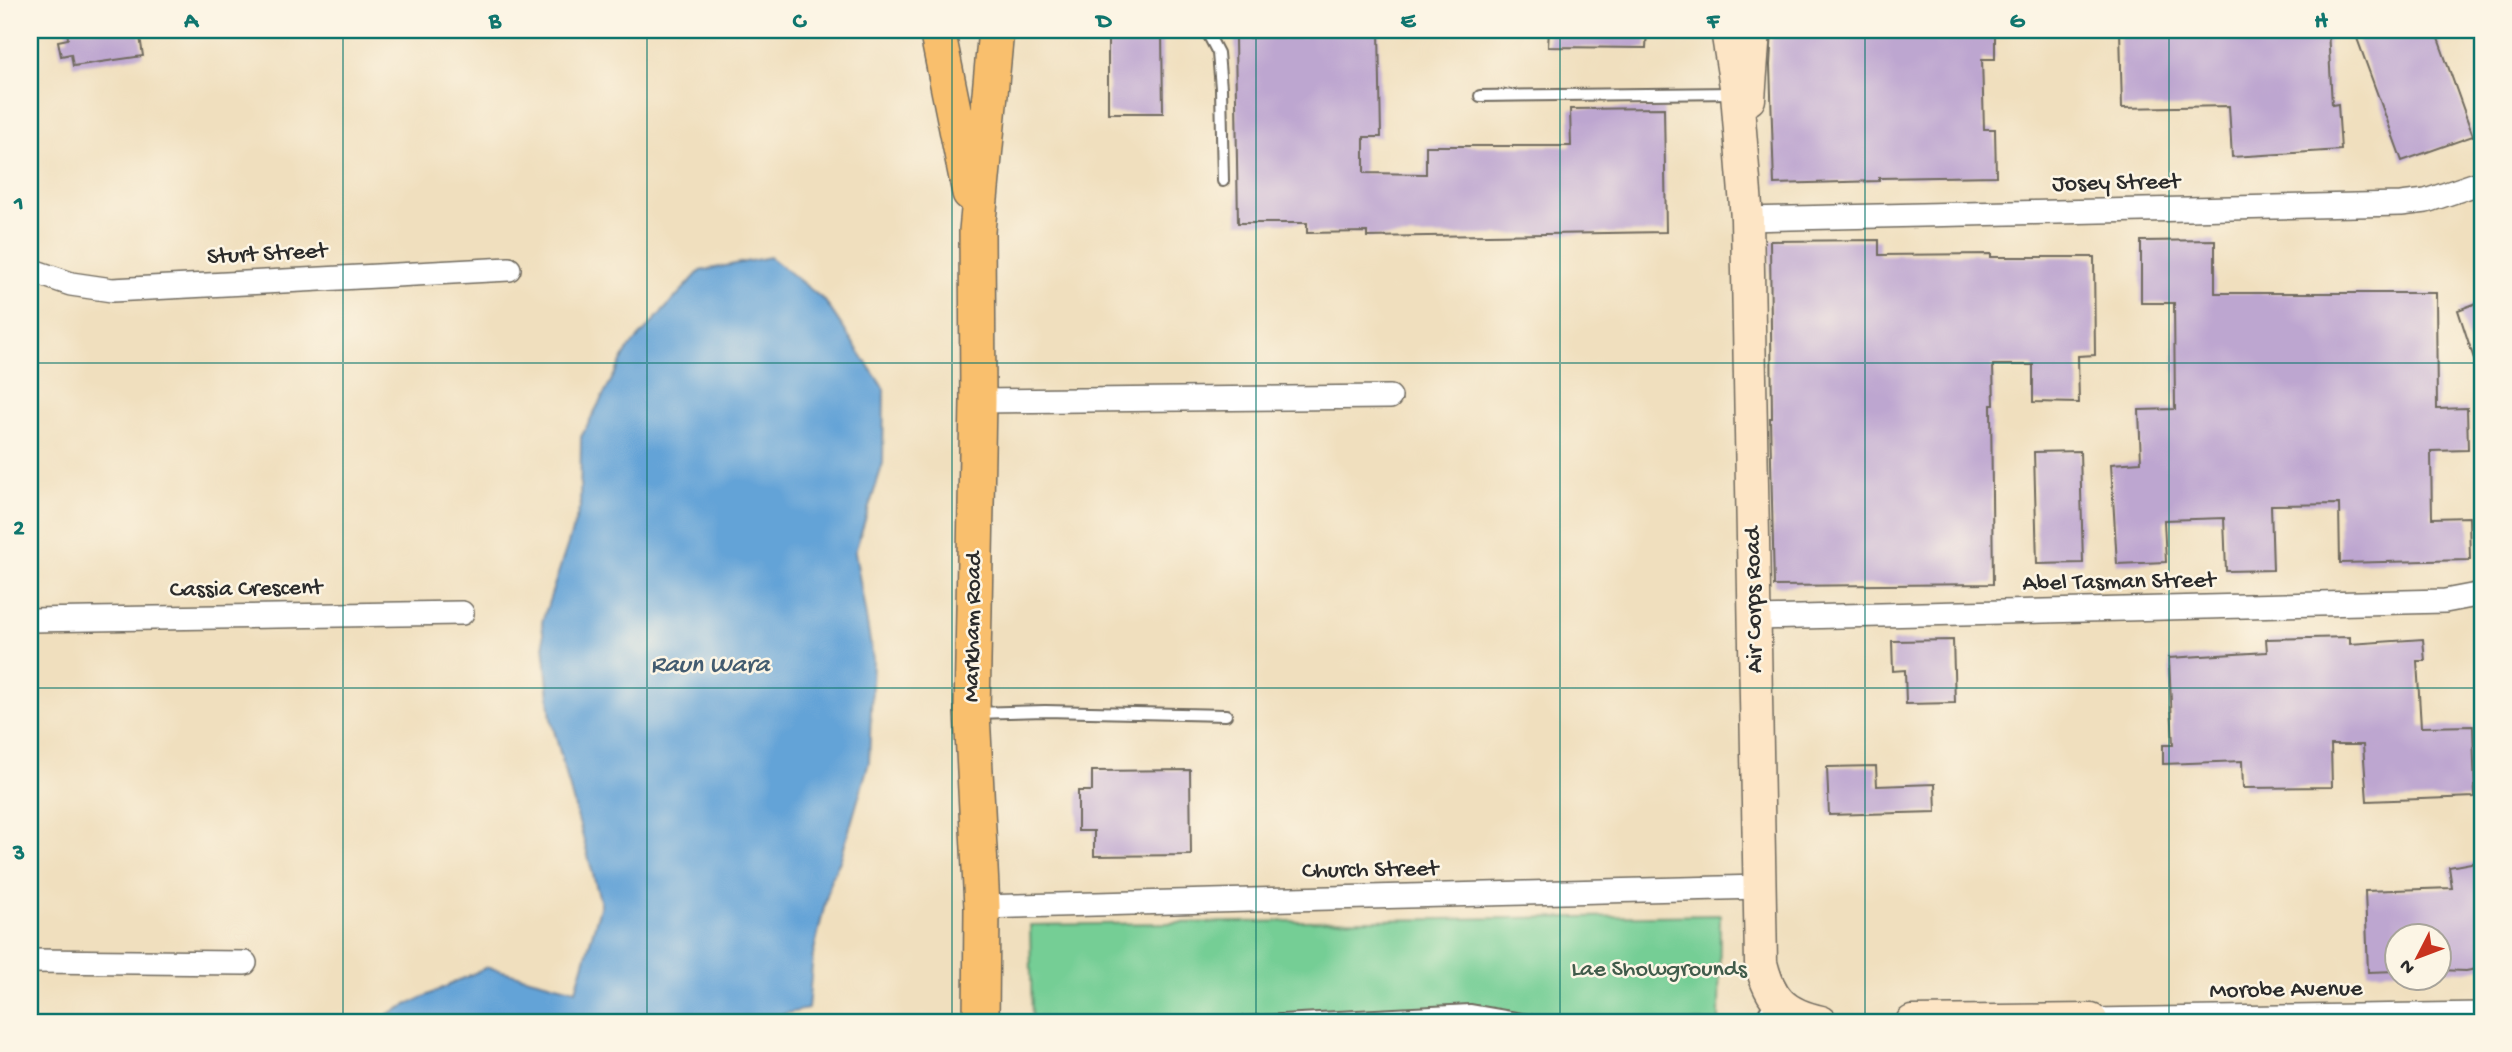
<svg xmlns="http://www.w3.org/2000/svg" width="2512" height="1052" viewBox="0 0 2512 1052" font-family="'Gochi Hand',sans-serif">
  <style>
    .green { fill: #75ce95; stroke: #507c60; stroke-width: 2 }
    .water { fill: #64a3d7; stroke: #486781; stroke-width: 2 }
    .building { fill: #bda6d0 }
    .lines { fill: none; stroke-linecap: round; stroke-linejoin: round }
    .lane-casing { stroke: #706a5e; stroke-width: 14 }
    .street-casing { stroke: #706a5e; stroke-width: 26 }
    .secondary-casing { stroke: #706a5e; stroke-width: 35 }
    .primary-casing { stroke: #706a5e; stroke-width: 38 }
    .lane { stroke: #fff; stroke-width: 10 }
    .street { stroke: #fff; stroke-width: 23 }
    .secondary { stroke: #fde5c5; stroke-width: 32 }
    .primary { stroke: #f9bf6d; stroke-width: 35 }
    .grid { fill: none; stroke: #0f766e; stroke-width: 2; stroke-opacity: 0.55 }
    .labels { text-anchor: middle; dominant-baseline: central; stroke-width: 5; stroke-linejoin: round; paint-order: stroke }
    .street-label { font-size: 24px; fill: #2b2b2b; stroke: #fcf5e5 }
    .park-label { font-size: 24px; fill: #415c4b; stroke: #fcf5e5 }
    .water-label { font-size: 26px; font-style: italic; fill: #425b70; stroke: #fcf5e5 }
    .neatline { fill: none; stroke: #0f766e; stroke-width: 2.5 }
    .grid-label { font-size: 23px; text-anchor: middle; font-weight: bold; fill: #0f766e }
  </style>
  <rect width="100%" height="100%" fill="#fcf5e5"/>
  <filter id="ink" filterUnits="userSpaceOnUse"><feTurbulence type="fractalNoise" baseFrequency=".0143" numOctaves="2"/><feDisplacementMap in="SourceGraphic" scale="14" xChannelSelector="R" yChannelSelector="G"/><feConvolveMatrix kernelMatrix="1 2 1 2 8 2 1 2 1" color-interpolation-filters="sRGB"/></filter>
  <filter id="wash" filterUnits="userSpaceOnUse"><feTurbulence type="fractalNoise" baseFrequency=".00686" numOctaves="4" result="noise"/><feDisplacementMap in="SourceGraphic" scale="28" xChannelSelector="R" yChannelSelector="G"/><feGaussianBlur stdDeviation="1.57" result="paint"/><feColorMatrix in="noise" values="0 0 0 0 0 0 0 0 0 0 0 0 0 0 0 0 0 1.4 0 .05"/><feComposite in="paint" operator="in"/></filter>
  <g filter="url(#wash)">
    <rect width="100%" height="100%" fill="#f0dfbe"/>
    <path class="green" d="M1720,915L1719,1022H1032L1030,925Z"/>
    <path class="water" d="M770,257L825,301L884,389L883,463L855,552L873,659L869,762L840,861L831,878L813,955L808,1009L745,1022H386L388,1014L487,967L576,990L601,904L551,719L542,622L580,507L581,437L628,349L700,271Z"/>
    <g id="blocks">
      <path class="building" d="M67,30H139L143,56L73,66L71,54L61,56L58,41L68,39Z
        M1108,30H1162L1163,113H1108Z
        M1304,30H1379L1381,137H1364V173L1426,174V146H1571L1570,109L1664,108L1666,232L1367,237V232L1307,233V223H1238L1235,38L1304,37Z
        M1549,30H1647L1646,48L1548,47Z
        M1772,30H1995V59H1982L1984,129H1995L1996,176L1879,178V181L1774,184L1770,65Z
        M2120,30H2328L2332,105L2338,104L2341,150L2232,157L2229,106L2122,108Z
        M2354,30H2435L2473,136L2402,161Z
        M1879,240V255L1991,254V257H2094L2095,355L2078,356L2079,403L2033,402V365H1993L1994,405H1991L1993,584L1774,586L1770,418H1772L1770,241Z
        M2215,240V293H2436L2437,409L2467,408L2468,450L2431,451L2432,518L2469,517L2470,560L2340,563L2339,504L2271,505L2273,570L2226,571L2224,518L2164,520L2166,562L2117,564L2111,464L2141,462L2139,410L2175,409L2174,303H2141V241Z
        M2482,301V374H2479L2458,310Z
        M2080,451L2083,563L2037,564L2034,452Z
        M2350,637V644L2423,639L2425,661H2417L2421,727L2473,726L2475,797L2367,801L2363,745H2331L2332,787L2243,788L2242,761L2163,764V745H2173L2169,658L2267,652L2266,639Z
        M1953,640L1955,703L1906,704L1905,670L1893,671L1892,641Z
        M1876,766L1877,786L1935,784L1936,812L1829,815L1827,767Z
        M1190,770L1191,855L1094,856V831H1078V791H1092V771Z
        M2482,861V968L2466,971L2439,970V936H2397V971L2368,972L2365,891L2452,888L2449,867Z"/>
    </g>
  </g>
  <g filter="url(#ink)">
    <use href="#blocks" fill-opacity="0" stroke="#706a5e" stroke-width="2"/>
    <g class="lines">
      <g class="lane-casing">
        <path id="lane" d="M1206,30L1218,53L1221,88L1223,181
          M1480,96L1734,93
          M975,713L1045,711L1226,715
          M1243,1022L1470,1010L1539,1022
          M1759,1022L1772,999"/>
      </g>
      <g class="street-casing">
        <path id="street" d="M1747,219L2401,204L2426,201L2482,182
          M30,270L71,284L112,290L509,269
          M978,401L1390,397
          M1756,618L2445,601L2482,594
          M30,620L462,613
          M982,907L1760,887
          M30,961L245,963
          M2091,1020L2482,1014"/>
      </g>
      <g class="secondary-casing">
        <path id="secondary" d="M1727,30L1737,93L1747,219L1761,963C1770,1000 1784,1014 1821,1022
          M1749,99L1754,30
          M1912,1022L2091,1020V1022"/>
      </g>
      <g class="primary-casing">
        <path id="primary" d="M937,30L970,193
          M981,1022L982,907L972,713L978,401L977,231L996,30"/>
      </g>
      <use href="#lane" class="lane"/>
      <use href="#street" class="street"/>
      <use href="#secondary" class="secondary"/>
      <use href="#primary" class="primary"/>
    </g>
  </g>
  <path class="grid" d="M343,30V1022M647,30V1022M952,30V1022M1256,30V1022M1560,30V1022M1865,30V1022M2169,30V1022M30,363H2482M30,688H2482"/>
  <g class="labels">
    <g class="street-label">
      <text transform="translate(2116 184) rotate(-1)">Josey Street</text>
      <text transform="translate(267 255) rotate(-3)">Sturt Street</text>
      <text transform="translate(2119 583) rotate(-1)">Abel Tasman Street</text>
      <text transform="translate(246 590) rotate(-1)">Cassia Crescent</text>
      <text transform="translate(1755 600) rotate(-91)">Air Corps Road</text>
      <text transform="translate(974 627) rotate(-89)">Markham Road</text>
      <text transform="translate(1370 871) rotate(-1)">Church Street</text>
      <text transform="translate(2286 991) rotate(-1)">Morobe Avenue</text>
    </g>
    <g class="park-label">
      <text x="1659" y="970">Lae Showgrounds</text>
    </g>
    <g class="water-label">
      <text x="710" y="666">Raun Wara</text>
    </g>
  </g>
  <rect width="2512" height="1052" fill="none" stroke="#fcf5e5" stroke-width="77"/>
  <g transform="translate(2418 957) rotate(228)"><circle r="33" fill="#fcf5e5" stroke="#a8a49b" stroke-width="2"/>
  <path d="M0-5L12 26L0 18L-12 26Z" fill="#c8321e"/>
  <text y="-10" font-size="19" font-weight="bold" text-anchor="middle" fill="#2b2b2b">N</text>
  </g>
  <rect x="38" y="38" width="2436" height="976" class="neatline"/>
  <g class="grid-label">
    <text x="191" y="27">A</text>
    <text x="495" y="27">B</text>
    <text x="799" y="27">C</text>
    <text x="1104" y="27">D</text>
    <text x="1408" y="27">E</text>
    <text x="1713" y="27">F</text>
    <text x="2017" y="27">G</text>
    <text x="2321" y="27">H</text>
    <text x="19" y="209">1</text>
    <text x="19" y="534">2</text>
    <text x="19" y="859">3</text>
  </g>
</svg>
